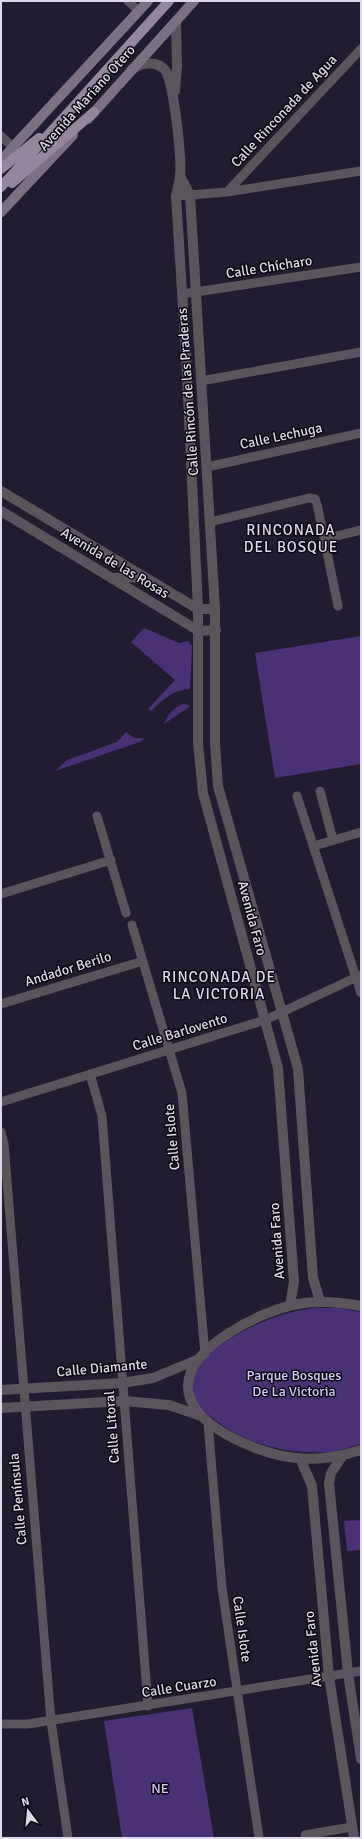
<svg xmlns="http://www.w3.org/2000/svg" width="362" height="1839" viewBox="0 0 362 1839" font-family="Signika,sans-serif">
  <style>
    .green { fill: #483275 }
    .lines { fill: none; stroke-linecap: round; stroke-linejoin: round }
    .minor { stroke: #5b545d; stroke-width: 9 }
    .tertiary { stroke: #5b545d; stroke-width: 10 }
    .secondary { stroke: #7c7180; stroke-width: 10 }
    .primary { stroke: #95879b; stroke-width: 10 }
    .labels { text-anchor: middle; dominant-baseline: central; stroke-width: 3; stroke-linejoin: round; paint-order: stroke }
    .street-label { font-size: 14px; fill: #ddd9e8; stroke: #0b0811 }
    .park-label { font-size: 14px; fill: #d5caf7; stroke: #0b0811 }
    .neighbourhood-label { font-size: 15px; letter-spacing: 1px; fill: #dfd8f5; stroke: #0b0811 }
  </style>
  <rect width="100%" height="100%" fill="#221c31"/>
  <path class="green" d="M144,628L179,643L188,641L192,646L190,689C174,689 162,700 151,711L148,709L175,680L131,642Z
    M361,636V764L275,778L255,653Z
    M183,704L189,705V707L164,724C168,714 173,708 183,704Z
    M126,732L134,738H144L140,742L55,771L67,760L117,742Z
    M316,1308H338L361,1312V1444C352,1446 341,1451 332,1452C292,1455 251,1446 219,1423C210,1416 200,1410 195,1399C177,1355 260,1320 292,1312C299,1310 308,1309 316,1308Z
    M361,1520V1550L347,1551L344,1521Z
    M192,1708L214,1838H122L104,1721Z"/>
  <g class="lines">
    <path class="minor" d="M128,1L139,11
      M1,136L13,147
      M227,192L361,49
      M176,196L227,192L361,171
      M182,294L361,267
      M201,381L361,352
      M207,467L361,433
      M210,522L309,498L315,499L317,504L338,606
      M324,539L361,530
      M320,791L333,840
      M297,796L361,993
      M97,816L126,913
      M314,846L361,832
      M1,894L111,860
      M132,925L182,1093L205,1354
      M1,1004L143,961
      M90,1074L102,1116L148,1706
      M1,1102L265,1020L361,975
      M1,1132L4,1144L51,1721L68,1838
      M208,1423L222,1588L259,1838
      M1,1724H28L361,1671
      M305,1835L352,1827"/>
    <path class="tertiary" d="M131,70C141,63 156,60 165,70C174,82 182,161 180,177C179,183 177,190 176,196L186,354L198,609V743L203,793L278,1068L294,1282L290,1305
      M175,91L177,66L176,22
      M180,176L190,195L215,609V744L218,786L298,1069L313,1278L320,1301
      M1,491L198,609H215
      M1,511L199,631L216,630
      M114,578L131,577L148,581
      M361,1306C340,1302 319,1300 298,1304C264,1310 187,1346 188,1387C189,1426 257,1452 289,1457C312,1461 339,1457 361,1450
      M1,1390L122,1383L153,1378L199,1359
      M1,1408L124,1401L169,1405L201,1416
      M343,1455L331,1473L329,1483L348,1673L361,1759
      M300,1458L312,1486L329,1676L354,1838"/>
    <path class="secondary" d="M88,119L194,1
      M1,161L13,147L148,1
      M1,212L73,135"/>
    <path class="primary" d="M1,169L39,138
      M12,183L94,112
      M1,187L169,1"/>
  </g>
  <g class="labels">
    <g class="street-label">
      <text transform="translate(87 98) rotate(-48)">Avenida Mariano Otero</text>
      <text transform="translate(284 111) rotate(-47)">Calle Rinconada de Agua</text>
      <text transform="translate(269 267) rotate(-9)">Calle Chícharo</text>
      <text transform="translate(188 392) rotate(-94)">Calle Rincón de las Praderas</text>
      <text transform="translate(281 436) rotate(-12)">Calle Lechuga</text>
      <text transform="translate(115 563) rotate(31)">Avenida de las Rosas</text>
      <text transform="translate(252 918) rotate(75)">Avenida Faro</text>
      <text transform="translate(68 969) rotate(-17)">Andador Berilo</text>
      <text transform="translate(180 1032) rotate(-17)">Calle Barlovento</text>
      <text transform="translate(172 1137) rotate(-95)">Calle Islote</text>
      <text transform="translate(277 1241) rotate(-94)">Avenida Faro</text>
      <text transform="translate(102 1368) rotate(-5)">Calle Diamante</text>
      <text transform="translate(112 1427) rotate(-94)">Calle Litoral</text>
      <text transform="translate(18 1499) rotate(-95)">Calle Península</text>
      <text transform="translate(242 1629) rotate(82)">Calle Islote</text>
      <text transform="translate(313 1649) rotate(-96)">Avenida Faro</text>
      <text transform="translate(179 1687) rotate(-9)">Calle Cuarzo</text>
    </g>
    <g class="park-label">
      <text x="294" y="1375">Parque Bosques<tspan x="294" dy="16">De La Victoria</tspan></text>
      <text x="160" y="1788">NE</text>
    </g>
    <g class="neighbourhood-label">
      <text x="291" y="530">RINCONADA<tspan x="291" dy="17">DEL BOSQUE</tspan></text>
      <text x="219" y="977">RINCONADA DE<tspan x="219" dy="17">LA VICTORIA</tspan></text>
    </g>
  </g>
  <rect width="362" height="1839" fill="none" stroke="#ddd9e8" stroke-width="4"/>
  <g transform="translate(28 1811) rotate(344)" stroke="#0b0811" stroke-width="3" paint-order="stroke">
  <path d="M0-3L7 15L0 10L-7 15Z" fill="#ddd9e8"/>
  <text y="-6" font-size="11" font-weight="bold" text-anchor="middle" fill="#ddd9e8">N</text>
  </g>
</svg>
